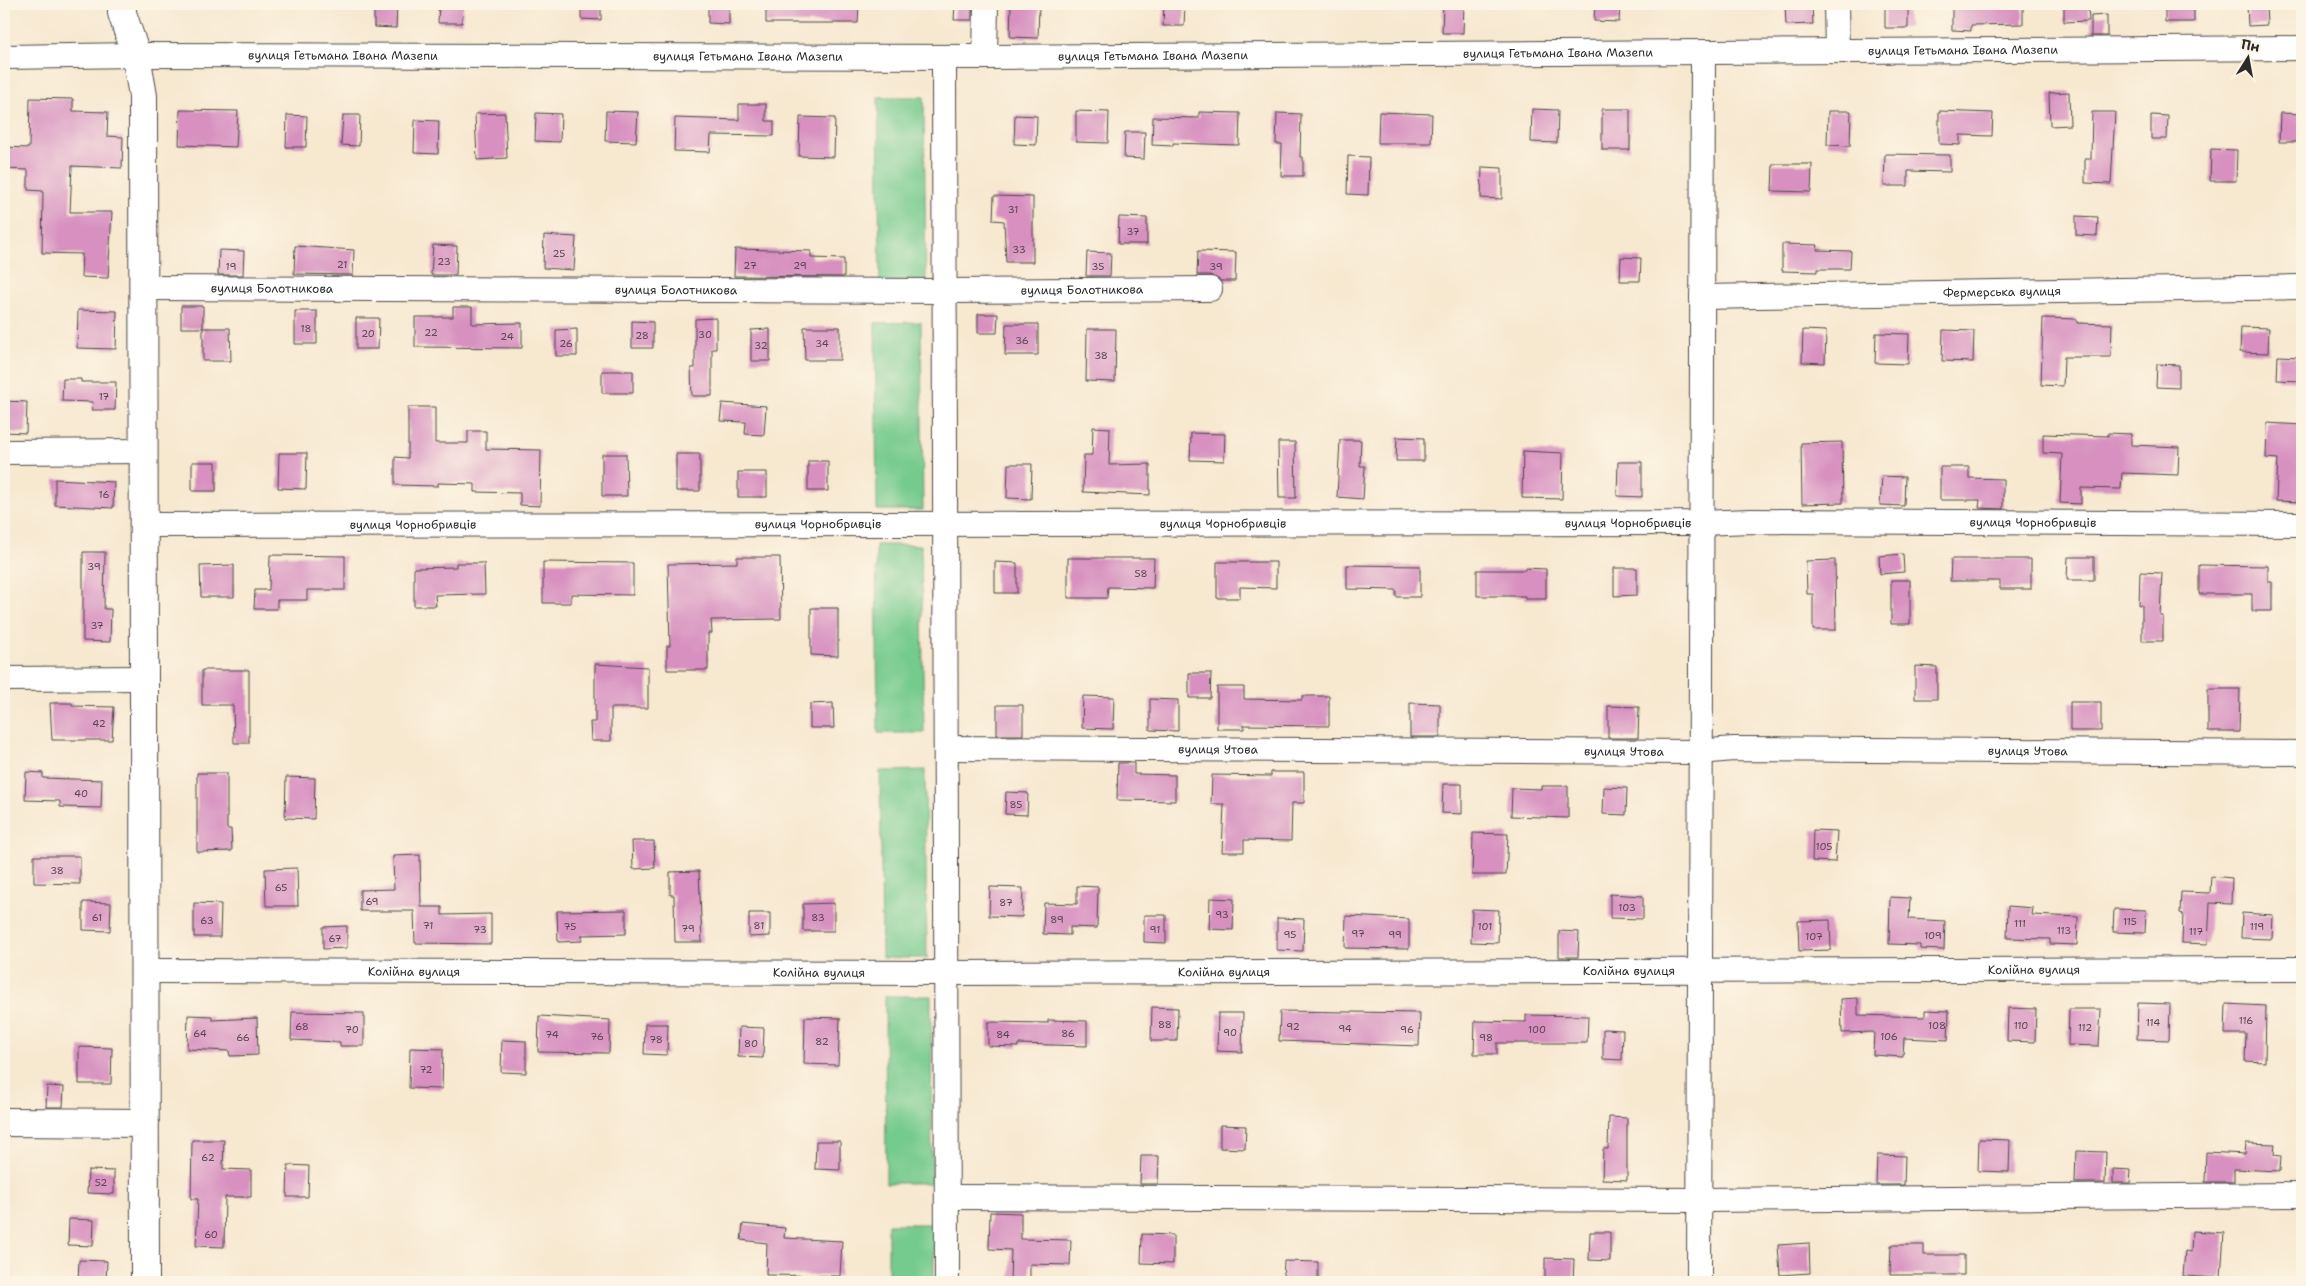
<svg xmlns="http://www.w3.org/2000/svg" width="2306" height="1286" viewBox="0 0 2306 1286" font-family="'Shantell Sans',sans-serif">
  <style>
    .green { fill: #75ca8d; stroke: #507a5c }
    .building { fill: #d790c0 }
    .lines { fill: none; stroke-linecap: round; stroke-linejoin: round }
    .minor-casing { stroke: #4a4744; stroke-width: 26 }
    .tertiary-casing { stroke: #4a4744; stroke-width: 30 }
    .minor { stroke: #fff; stroke-width: 24 }
    .tertiary { stroke: #fff; stroke-width: 28 }
    .labels { text-anchor: middle; dominant-baseline: central; stroke-width: 5; stroke-linejoin: round; paint-order: stroke }
    .number-label { font-size: 10px; fill: #564450 }
    .street-label { font-size: 12px; fill: #2b2b2b; stroke: #fcf5e5 }
  </style>
  <rect width="100%" height="100%" fill="#fcf5e5"/>
  <filter id="ink" filterUnits="userSpaceOnUse"><feTurbulence type="fractalNoise" baseFrequency=".02" numOctaves="2"/><feDisplacementMap in="SourceGraphic" scale="10" xChannelSelector="R" yChannelSelector="G"/><feConvolveMatrix kernelMatrix="1 2 1 2 8 2 1 2 1" color-interpolation-filters="sRGB"/></filter>
  <filter id="wash" filterUnits="userSpaceOnUse"><feTurbulence type="fractalNoise" baseFrequency=".0096" numOctaves="4" result="noise"/><feDisplacementMap in="SourceGraphic" scale="20" xChannelSelector="R" yChannelSelector="G"/><feGaussianBlur stdDeviation="1.12" result="paint"/><feColorMatrix in="noise" values="0 0 0 0 0 0 0 0 0 0 0 0 0 0 0 0 0 1.4 0 .05"/><feComposite in="paint" operator="in"/></filter>
  <g filter="url(#wash)">
    <rect width="100%" height="100%" fill="#f7e8d0"/>
    <path class="green" d="M878,97H924L926,284L880,285Z
      M921,322L923,510H877L875,323Z
      M876,545H921L924,733H878Z
      M925,770L927,958H882L880,771Z
      M885,996H931L932,1183H886Z
      M888,1224H934V1282H888Z"/>
    <g id="blocks">
      <path class="building" d="M374,4H397L396,28L374,27Z
        M439,4H463L462,23H438Z
        M581,4H601V20L581,19Z
        M708,4H729V24L708,23Z
        M766,4H859L858,23H766Z
        M955,4H972V20H954Z
        M1011,4H1039L1038,38L1010,37Z
        M1164,4H1185L1184,26H1163Z
        M1443,4H1464L1463,33H1442Z
        M1595,4H1620L1619,22L1594,21Z
        M1785,4H1812L1813,24L1786,25Z
        M1885,4H1908V28H1885Z
        M1952,4H2023V24L1971,25V31L1952,30Z
        M2064,4H2088L2089,21L2064,22Z
        M2165,4H2194V22H2165Z
        M2247,4H2266L2267,25L2248,26Z
        M2107,15V36H2091V16Z
        M2069,92L2070,125L2050,126L2049,93Z
        M30,98L73,99V111L108,112L107,136L123,137L122,168L72,166L70,212H112L108,278L81,277L82,254L42,253L43,191L28,190V170L4,169V147L29,148Z
        M739,104H766V121H774V136L711,135L710,152L674,151L675,118L739,120Z
        M1532,109L1558,110L1557,143L1531,142Z
        M1602,109H1630V150H1602Z
        M180,110L238,111L236,147L179,145Z
        M606,111L638,112L636,142L605,141Z
        M1076,111L1109,112L1108,143L1076,142Z
        M1828,111H1851L1850,146L1827,145Z
        M1939,111L1993,113L1992,136L1960,135V145L1939,144Z
        M1199,112L1240,113L1239,145L1173,143V146L1152,145L1153,117L1199,118Z
        M1379,112L1432,114L1431,143H1378Z
        M2092,112H2115L2111,184L2085,183V159H2091Z
        M505,113L507,158L477,160L475,114Z
        M536,113L561,114L560,142L535,141Z
        M1277,113L1301,114L1300,157H1303V176H1281L1282,144H1276Z
        M2280,113L2302,114V142H2279Z
        M287,115L307,116L306,147H286Z
        M343,115H360L359,146L341,145Z
        M1015,115L1037,116L1036,145L1014,144Z
        M2151,115L2168,116L2167,139H2151Z
        M800,117L835,118L834,157L799,156Z
        M415,120L439,121L438,154L414,153Z
        M1125,132H1145L1144,159L1124,158Z
        M2211,149L2237,150L2236,181H2210Z
        M1885,154L1950,155V172L1908,171V186H1884Z
        M1348,156L1369,157L1368,195L1347,194Z
        M1773,164H1812L1811,192L1772,191Z
        M1482,167L1502,168V199L1481,198Z
        M994,196L1033,197V262H1006L1004,221L993,220Z
        M2076,216L2098,217L2097,236L2076,235Z
        M1119,217L1147,218V244H1118Z
        M544,235L576,237L574,270L543,268Z
        M1782,244L1818,245L1817,250L1851,251L1850,269H1817V272L1782,271Z
        M433,245L457,246L456,275H431Z
        M295,246L354,250L353,275L294,274Z
        M735,249L811,251V258L844,259V277L734,276Z
        M219,250L244,251L243,275H218Z
        M1198,251L1236,252L1235,281H1221L1210,275H1197Z
        M1087,252L1111,253L1110,276H1086Z
        M1621,257L1641,258L1640,281H1620Z
        M181,306H203V328H181Z
        M453,307H472V324L522,323V348L415,347V317H453Z
        M78,310L117,311L116,349L77,348Z
        M295,311H317V344H295Z
        M978,314H998L997,333H978Z
        M356,318H379L378,349H356Z
        M716,318V349H712V396H692L691,368H695V319Z
        M2043,318L2077,319V323L2112,324L2111,357H2064L2063,386L2041,385Z
        M632,321L653,322V348H632Z
        M1006,324H1038V355H1005Z
        M804,327H840V360H805Z
        M2241,327L2269,328L2268,353L2240,352Z
        M203,328H230L231,361H203Z
        M577,329V356H556V330Z
        M770,329V361H751V330Z
        M1087,329H1116L1115,382L1086,381Z
        M1803,330L1826,331L1825,363L1802,362Z
        M1943,330L1974,331L1973,362L1942,361Z
        M1876,333L1909,334L1908,364L1875,363Z
        M2278,356L2302,357V381L2277,380Z
        M2157,364L2179,365V388L2156,387Z
        M602,371H633V393H602Z
        M63,379H81V382H116L115,410H92L93,402L62,401Z
        M4,401L27,402L26,433L4,432Z
        M722,403L766,406L764,435L745,434L746,422L720,421Z
        M408,407H435V443H468V431H486V449L541,450L540,506L520,505V493L475,492V484L438,483V486L395,485V457L408,458Z
        M2267,423L2302,425V502L2276,501L2278,459L2266,458Z
        M1093,427L1110,428L1109,465L1150,464V495L1083,492L1084,455H1092Z
        M1191,433L1225,434L1224,461L1190,460Z
        M2108,433L2131,434V445L2179,447L2178,475L2122,473L2121,489L2081,488V504L2060,503L2062,454L2043,453V434L2108,436Z
        M1397,437L1424,438V461H1396Z
        M1340,440H1361L1360,466H1365L1363,499L1337,497Z
        M1278,442H1295L1296,498H1279Z
        M1842,442L1843,503L1802,504L1801,443Z
        M1523,451L1563,453L1562,499L1522,498Z
        M279,453H307L306,489L278,488Z
        M602,454H626L627,496H602Z
        M676,454H700V491H676Z
        M808,461H828V491H808Z
        M192,462H216V491H192Z
        M1618,462H1642V497L1617,496Z
        M1008,464H1032L1031,499L1007,498Z
        M1940,467H1969V478L2003,479V509L1979,508L1980,500H1940Z
        M738,472H767V497H738Z
        M1882,476L1905,477L1904,506L1880,505Z
        M55,479L114,482L113,508L55,505Z
        M83,552H105L104,609H111L110,642L83,641Z
        M1903,554L1904,572L1880,574L1879,556Z
        M270,555L345,556V590H307V600H277V609H254L255,590H269Z
        M737,557H780L781,619L711,620L712,633H708V670H667V646H670L668,564L737,563Z
        M2068,557H2094V580H2067Z
        M1068,558H1154L1153,588L1108,587L1107,598H1068Z
        M1951,559H2031V589H2000V581H1950Z
        M1835,560L1836,630H1813V594H1807L1806,561Z
        M543,562L633,563V595L571,594V603H543Z
        M995,562L1017,563V593H995Z
        M1217,562H1276V588L1240,587V598H1217Z
        M456,563H484L485,594L435,595L436,606H414V568L456,567Z
        M234,565V597H201L200,566Z
        M1347,565L1420,566V597H1396V590L1347,589Z
        M2199,565L2268,566V582H2272V611H2252V594H2199Z
        M1525,568L1546,569V599H1525V596H1477V570H1525Z
        M1614,568H1637V595L1614,596Z
        M2140,572L2162,573L2160,616H2163V641H2142V605H2139Z
        M1891,580H1910V624H1891Z
        M811,608H838V656L811,655Z
        M595,664L648,667V708H611V741H591L590,722H595Z
        M1915,666L1937,667V699H1915Z
        M202,670H249V743H234L233,705H202Z
        M1189,673H1211L1210,698H1189Z
        M1217,687H1244V699L1302,700V696H1329V726L1244,725V729H1217Z
        M2208,689H2240L2239,732H2208Z
        M1083,696L1114,697L1113,729L1082,728Z
        M1150,699L1178,700V731L1150,730Z
        M2070,702H2101V731H2070Z
        M50,703H72V706L114,707L112,740H52Z
        M833,703L834,728H810V704Z
        M1410,703L1440,704V737H1410Z
        M997,705H1023V735H997Z
        M1608,706L1639,707L1638,738H1608Z
        M1118,763H1134V774L1175,775V801L1117,800Z
        M26,772L43,773V778L102,780L101,808L60,807V801L25,800Z
        M1271,772H1304V803H1292L1291,841L1244,840V852H1222L1224,804H1211L1212,775L1271,776Z
        M197,773H227V829H231L232,851L197,852Z
        M286,777L315,778L314,819L285,818Z
        M1443,784H1462V814L1442,813Z
        M1541,786H1568V818L1511,816L1512,788L1541,789Z
        M1604,787L1627,788L1626,815L1603,814Z
        M1006,792L1028,793L1027,815L1005,814Z
        M1813,830L1837,831L1835,862L1812,861Z
        M1473,833L1508,834L1506,875H1472Z
        M632,841H654L655,868L633,869Z
        M420,855L421,907H442V915L491,914V944L415,943L414,911H360V890L394,889L393,856Z
        M34,856H80V884L34,883Z
        M297,868L298,906H266L265,869Z
        M699,871L702,942H675L674,895H670V872Z
        M2211,876L2232,878L2231,904L2210,903L2208,944L2182,943L2183,914L2180,913L2181,892L2210,893Z
        M1077,886L1098,887L1097,928L1070,927V935L1043,934L1044,903L1077,904Z
        M990,887L1023,888L1022,917L989,916Z
        M1610,894L1643,896V919L1610,918Z
        M1890,897L1910,898L1909,919L1945,921L1944,950L1920,949V945L1889,944Z
        M1210,898L1234,899L1233,930L1209,929Z
        M83,902L111,903L110,931L83,930Z
        M194,903L221,904L220,937H194Z
        M834,903V931H803V904Z
        M2008,906L2033,908L2032,915L2078,917L2077,945L2050,944V939L2007,938Z
        M1472,909L1499,910L1498,943L1471,942Z
        M2114,909L2146,910L2145,933L2113,932Z
        M626,910V934L582,935V941L558,942L557,911Z
        M749,913H770V936L749,937Z
        M2242,913L2273,915L2272,939L2241,938Z
        M1144,915H1166V943L1144,942Z
        M1346,916L1409,919V949L1345,948Z
        M1277,918L1304,919L1303,951L1277,950Z
        M1830,920L1831,950L1799,951L1798,921Z
        M347,926V948L323,949V927Z
        M1559,931L1579,932L1578,957H1559Z
        M1858,998V1015L1925,1017V1010L1949,1011L1948,1040L1904,1038L1903,1057L1873,1055L1874,1032L1842,1033L1841,999Z
        M2138,1003L2170,1004L2169,1040L2137,1039Z
        M2226,1004L2266,1006L2265,1062L2245,1061L2246,1034H2225Z
        M1152,1007L1178,1008L1177,1041H1151Z
        M2008,1008L2036,1009L2035,1042L2007,1041Z
        M2069,1009H2101L2099,1046L2068,1045Z
        M1280,1011L1420,1013L1419,1046L1279,1041Z
        M292,1012L364,1013V1046H340V1042L291,1040Z
        M1218,1013H1243L1242,1052L1217,1051Z
        M188,1015L212,1016V1020L257,1018L258,1055L230,1056L229,1051L187,1049Z
        M1526,1015L1588,1016L1587,1043H1497V1054H1474L1475,1021L1526,1022Z
        M539,1016L610,1020L609,1053L538,1052Z
        M805,1017L840,1018L838,1065L804,1064Z
        M1048,1020L1087,1021V1046L1018,1044V1047L988,1046V1022L1048,1023Z
        M645,1024H668L667,1055L644,1054Z
        M739,1027L764,1028L763,1058L738,1057Z
        M1603,1029L1623,1030L1622,1060L1603,1059Z
        M502,1040L526,1041V1073L501,1072Z
        M79,1047L112,1048L111,1084H79Z
        M410,1048L443,1049L442,1089L409,1088Z
        M47,1086L64,1087L63,1107H46Z
        M1609,1117L1627,1118V1180L1602,1179L1603,1149H1608Z
        M1220,1125L1246,1126L1245,1149L1220,1148Z
        M1979,1139L2010,1140L2009,1172L1978,1171Z
        M192,1140H224L223,1169L251,1170V1197H225L224,1247L196,1246L198,1199H191Z
        M816,1141H840V1170L815,1169Z
        M2246,1143L2275,1144L2274,1155L2281,1156L2280,1171L2234,1169V1182H2205L2206,1152L2245,1154Z
        M2076,1151L2106,1152L2105,1183H2075Z
        M1877,1155L1905,1156L1904,1185H1876Z
        M1141,1156H1159L1158,1184H1140Z
        M288,1165L309,1166L308,1197H287Z
        M2113,1169L2131,1170L2130,1183H2113Z
        M88,1170L114,1171V1194L87,1193Z
        M990,1212L1021,1213V1239L1071,1240L1070,1265L1030,1264V1282H1010L1011,1250L989,1249Z
        M69,1219L94,1220L93,1246L68,1245Z
        M743,1224L785,1228L784,1238L842,1241L840,1276L766,1275L767,1243L741,1240Z
        M2192,1231L2224,1233L2221,1278L2183,1276L2185,1251L2191,1252Z
        M1590,1232H1610V1261L1589,1260Z
        M1142,1234L1173,1235V1264L1141,1263Z
        M1809,1243L1810,1273L1780,1275L1778,1245Z
        M1891,1245H1924V1255H1964V1275H1890Z
        M1545,1258L1574,1259L1573,1282H1545Z
        M79,1260L107,1261L106,1282H78Z
        M1284,1261L1318,1262V1282H1283Z"/>
    </g>
  </g>
  <g filter="url(#ink)">
    <use href="#blocks" fill-opacity="0" stroke="#4a4744" stroke-width="1"/>
    <g class="lines">
      <g class="minor-casing">
        <g id="minor">
          <path d="M1836,4L1837,51"/>
          <path id="s1" d="M4,57L136,55L985,57L2302,48"/>
          <path d="M944,57L947,1282"/>
          <path d="M985,57L986,4"/>
          <path id="s2" d="M144,288L945,291L1210,289"/>
          <path id="s3" d="M1702,297L2302,287"/>
          <path d="M4,452L144,451"/>
          <path id="s4" d="M144,525L1701,523L1750,521L2302,524"/>
          <path d="M4,679L144,678"/>
          <path id="s5" d="M946,748L1700,752L1733,749L2302,753"/>
          <path id="s6" d="M145,971L946,973L2302,969"/>
          <path d="M947,1197L1701,1200L2302,1195"/>
          <path d="M1699,1282L1703,52"/>
        </g>
      </g>
      <g class="tertiary-casing">
        <path id="tertiary" d="M122,4V13L136,55L143,96L145,1282
          M4,1122L145,1123"/>
      </g>
      <use href="#minor" class="minor"/>
      <use href="#tertiary" class="tertiary"/>
    </g>
  </g>
  <g class="labels">
    <g class="number-label">
      <text x="1013" y="209">31</text>
      <text x="1133" y="231">37</text>
      <text x="1019" y="249">33</text>
      <text x="559" y="253">25</text>
      <text x="444" y="261">23</text>
      <text x="342" y="264">21</text>
      <text x="750" y="265">27</text>
      <text x="800" y="265">29</text>
      <text x="231" y="266">19</text>
      <text x="1098" y="266">35</text>
      <text x="1216" y="266">39</text>
      <text x="306" y="328">18</text>
      <text x="431" y="332">22</text>
      <text x="368" y="333">20</text>
      <text x="705" y="334">30</text>
      <text x="642" y="335">28</text>
      <text x="507" y="336">24</text>
      <text x="1022" y="340">36</text>
      <text x="566" y="343">26</text>
      <text x="822" y="343">34</text>
      <text x="761" y="345">32</text>
      <text x="1101" y="355">38</text>
      <text x="104" y="396">17</text>
      <text x="104" y="494">16</text>
      <text x="94" y="566">39</text>
      <text x="1141" y="573">58</text>
      <text x="97" y="625">37</text>
      <text x="99" y="723">42</text>
      <text x="81" y="793">40</text>
      <text x="1016" y="804">85</text>
      <text x="1824" y="846">105</text>
      <text x="57" y="870">38</text>
      <text x="281" y="887">65</text>
      <text x="372" y="901">69</text>
      <text x="1006" y="902">87</text>
      <text x="1627" y="907">103</text>
      <text x="1222" y="914">93</text>
      <text x="97" y="917">61</text>
      <text x="818" y="917">83</text>
      <text x="1057" y="919">89</text>
      <text x="207" y="920">63</text>
      <text x="2130" y="921">115</text>
      <text x="2020" y="923">111</text>
      <text x="428" y="925">71</text>
      <text x="759" y="925">81</text>
      <text x="570" y="926">75</text>
      <text x="1485" y="926">101</text>
      <text x="2257" y="926">119</text>
      <text x="688" y="928">79</text>
      <text x="480" y="929">73</text>
      <text x="1155" y="929">91</text>
      <text x="2064" y="930">113</text>
      <text x="2196" y="931">117</text>
      <text x="1358" y="933">97</text>
      <text x="1290" y="934">95</text>
      <text x="1395" y="934">99</text>
      <text x="1933" y="935">109</text>
      <text x="1814" y="936">107</text>
      <text x="335" y="938">67</text>
      <text x="2246" y="1020">116</text>
      <text x="2153" y="1022">114</text>
      <text x="1165" y="1024">88</text>
      <text x="1937" y="1025">108</text>
      <text x="2021" y="1025">110</text>
      <text x="302" y="1026">68</text>
      <text x="1293" y="1026">92</text>
      <text x="2085" y="1027">112</text>
      <text x="1345" y="1028">94</text>
      <text x="352" y="1029">70</text>
      <text x="1407" y="1029">96</text>
      <text x="1537" y="1029">100</text>
      <text x="1230" y="1032">90</text>
      <text x="200" y="1033">64</text>
      <text x="1068" y="1033">86</text>
      <text x="552" y="1034">74</text>
      <text x="1003" y="1034">84</text>
      <text x="597" y="1036">76</text>
      <text x="1889" y="1036">106</text>
      <text x="243" y="1037">66</text>
      <text x="1486" y="1037">98</text>
      <text x="656" y="1039">78</text>
      <text x="822" y="1041">82</text>
      <text x="751" y="1043">80</text>
      <text x="426" y="1069">72</text>
      <text x="208" y="1157">62</text>
      <text x="101" y="1182">52</text>
      <text x="211" y="1234">60</text>
    </g>
    <g class="street-label">
      <text stroke="none"><textPath href="#s1" startOffset="1959">вулиця Гетьмана Івана Мазепи</textPath></text>
      <text stroke="none"><textPath href="#s1" startOffset="1554">вулиця Гетьмана Івана Мазепи</textPath></text>
      <text stroke="none"><textPath href="#s1" startOffset="339">вулиця Гетьмана Івана Мазепи</textPath></text>
      <text stroke="none"><textPath href="#s1" startOffset="744">вулиця Гетьмана Івана Мазепи</textPath></text>
      <text stroke="none"><textPath href="#s1" startOffset="1149">вулиця Гетьмана Івана Мазепи</textPath></text>
      <text stroke="none"><textPath href="#s2" startOffset="128">вулиця Болотникова</textPath></text>
      <text stroke="none"><textPath href="#s2" startOffset="532">вулиця Болотникова</textPath></text>
      <text stroke="none"><textPath href="#s2" startOffset="938">вулиця Болотникова</textPath></text>
      <text stroke="none"><textPath href="#s3" startOffset="300">Фермерська вулиця</textPath></text>
      <text stroke="none"><textPath href="#s4" startOffset="1484">вулиця Чорнобривців</textPath></text>
      <text stroke="none"><textPath href="#s4" startOffset="1889">вулиця Чорнобривців</textPath></text>
      <text stroke="none"><textPath href="#s4" startOffset="1079">вулиця Чорнобривців</textPath></text>
      <text stroke="none"><textPath href="#s4" startOffset="269">вулиця Чорнобривців</textPath></text>
      <text stroke="none"><textPath href="#s4" startOffset="674">вулиця Чорнобривців</textPath></text>
      <text stroke="none"><textPath href="#s5" startOffset="272">вулиця Утова</textPath></text>
      <text stroke="none"><textPath href="#s5" startOffset="678">вулиця Утова</textPath></text>
      <text stroke="none"><textPath href="#s5" startOffset="1082">вулиця Утова</textPath></text>
      <text stroke="none"><textPath href="#s6" startOffset="1484">Колійна вулиця</textPath></text>
      <text stroke="none"><textPath href="#s6" startOffset="1889">Колійна вулиця</textPath></text>
      <text stroke="none"><textPath href="#s6" startOffset="269">Колійна вулиця</textPath></text>
      <text stroke="none"><textPath href="#s6" startOffset="1079">Колійна вулиця</textPath></text>
      <text stroke="none"><textPath href="#s6" startOffset="674">Колійна вулиця</textPath></text>
    </g>
  </g>
  <rect width="2306" height="1286" fill="none" stroke="#fcf5e5" stroke-width="20"/>
  <g transform="translate(2248 58) rotate(11)" stroke="#fcf5e5" stroke-width="4" paint-order="stroke">
  <path d="M0-4L9 19L0 12L-9 19Z" fill="#2b2b2b"/>
  <text y="-8" font-size="14" font-weight="bold" text-anchor="middle" fill="#2b2b2b">Пн</text>
  </g>
</svg>
